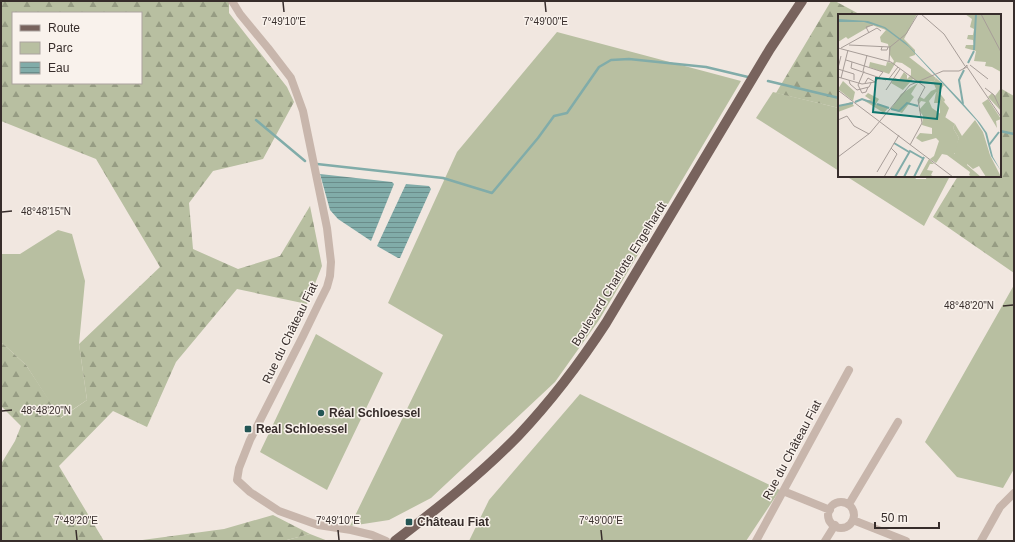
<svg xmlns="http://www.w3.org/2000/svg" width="1015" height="542" viewBox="0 0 1015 542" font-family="Arial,sans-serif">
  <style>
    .green { fill: #b8bfa1 }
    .forest { fill: url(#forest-firs); fill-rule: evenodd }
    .water { fill: url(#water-rules) }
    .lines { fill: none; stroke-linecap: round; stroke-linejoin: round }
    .stream { stroke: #81aca9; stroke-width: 2.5 }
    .minor { stroke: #c8b6ac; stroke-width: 8 }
    .major { stroke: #78635d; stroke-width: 10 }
    .ticks { fill: none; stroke: #372d2b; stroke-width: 1.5 }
    .poi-dot { fill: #235554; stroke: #f9f2ec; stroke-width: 1.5 }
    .labels { text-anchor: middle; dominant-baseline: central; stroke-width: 3; stroke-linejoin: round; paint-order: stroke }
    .street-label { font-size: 12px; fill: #372d2b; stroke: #f9f2ec }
    .poi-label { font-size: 12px; font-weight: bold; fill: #372d2b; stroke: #f9f2ec; text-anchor: start }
    .inset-river { fill: none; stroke: #81aca9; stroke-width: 2 }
    .inset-road { fill: none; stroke: #a79d98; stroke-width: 1 }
    .view { fill: #0f766e; fill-opacity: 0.15; stroke: #0f766e; stroke-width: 2 }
    .inset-edge { fill: none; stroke: #372d2b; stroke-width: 2 }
    .ticks-label { font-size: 10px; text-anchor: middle; fill: #372d2b; stroke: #f9f2ec; stroke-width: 3; stroke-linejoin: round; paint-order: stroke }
  </style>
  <defs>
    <pattern id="forest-firs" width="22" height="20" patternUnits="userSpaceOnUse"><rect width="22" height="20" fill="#b8bfa1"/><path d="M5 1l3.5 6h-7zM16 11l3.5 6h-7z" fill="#969c83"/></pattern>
    <pattern id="water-rules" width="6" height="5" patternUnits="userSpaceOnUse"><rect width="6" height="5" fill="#81aca9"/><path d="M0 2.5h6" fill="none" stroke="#6a8c8a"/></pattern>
  </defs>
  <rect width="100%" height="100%" fill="#f1e7e0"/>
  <path class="green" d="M557,32L741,81L599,320L555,382L431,498L389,520L350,526L443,335L388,303L457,152Z
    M773,92L839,108V171L756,118Z
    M846,176H914L916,179H926L927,176H950L924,226Z
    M58,230L72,234L85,281L79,344L87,400L60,418L26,365L1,342V254H20Z
    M1014,285V469L1003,488L957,477L925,442Z
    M316,334L383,373L327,490L260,452Z
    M580,394L780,490L746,541H469L489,500Z
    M310,534L328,541H283Z"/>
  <path class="forest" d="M1,1H229V13L287,87L294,102L263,159L213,171L189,203L193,249L238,269L280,256L310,206L322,266L307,304L237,289L176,362L147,427L113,411L59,466L104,541H1V464L15,441L21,426L1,406V342L26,365L61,418L87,400L79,344L160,267L96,159L1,121ZM13,13H141V83H13Z
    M831,1H835L861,15H839V108L776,93Z
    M1000,88L1014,96V273L933,217L958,176H1000Z
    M273,515L310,534L283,541H135L224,529Z"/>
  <path class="water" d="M320,174L392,182L394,184L371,241L338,219L330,210Z
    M406,184L429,186L431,189L400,258H398L377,246Z"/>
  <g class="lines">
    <path class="stream" d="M768,81L839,98
      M256,120L305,161
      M1000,131L1014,134
      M317,164L443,178L492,193L538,138L554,116L567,113L599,67L611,60L629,59L706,67L748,77"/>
    <path class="minor" d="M232,1L240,14L268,48L291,78L303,111L327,228L331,262L330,276L327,287L319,303L303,336L250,440L239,468L237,480L250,492L279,511L318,525L351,530L372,535L386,541
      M783,491L830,510
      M828 515a13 13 0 1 1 26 0a13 13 0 1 1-26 0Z
      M849,504L898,422
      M853,520L906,541
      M756,541L849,370
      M825,541L835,525
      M981,541L1000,507L1014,493"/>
    <path class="major" d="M395,541C438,508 480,475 518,436C551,401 580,363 606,323L770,49L802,1"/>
  </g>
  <path class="ticks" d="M283,2L284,12M545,2L546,12M2,212L12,211M1003,306L1013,305M2,411L12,410M76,530L77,540M338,530L339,540M601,530L602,540"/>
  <g class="poi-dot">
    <circle cx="321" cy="413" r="4"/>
    <rect x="244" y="425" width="8" height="8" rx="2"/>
    <rect x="405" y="518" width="8" height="8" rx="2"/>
  </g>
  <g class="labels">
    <g class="street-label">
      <text transform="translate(619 274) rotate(-58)">Boulevard Charlotte Engelhardt</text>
      <text transform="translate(290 333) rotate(-64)">Rue du Château Fiat</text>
      <text transform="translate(792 450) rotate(-62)">Rue du Château Fiat</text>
    </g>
    <g class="poi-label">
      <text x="329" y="413">Réal Schloessel</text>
      <text x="256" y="429">Real Schloessel</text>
      <text x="417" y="522">Château Fiat</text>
    </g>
  </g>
  <g transform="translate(838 14)">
    <rect width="163" height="163" fill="#f1e7e0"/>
    <path d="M0,0H79L66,25L77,36V41L71,43L98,64L96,67L83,69L75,65L65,76L53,69L57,64L61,66L66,58L69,61V65L73,61V55L64,49L58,48L51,60L31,53L32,48L48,52L49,48L55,49L56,47L52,41L50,30L43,28L42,23L48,16L34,11L10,25L8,23L0,28ZM80,69L73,80L76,83L64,99L53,95L63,80ZM98,78L111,94L107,104L102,101V89H96ZM13,88L16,92L0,98V93ZM137,106L145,118L152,141L163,163H148L141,152L135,155L115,138L121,124L115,114L117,110L124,122Z" fill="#b8bfa1"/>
    <path d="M127,0H163V58L154,53L147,52L148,48L136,47L138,37L127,34L128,31H136L135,26L129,25L130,21H135L136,15L132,13L134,5ZM98,64L106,71L101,78L107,86L106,88L98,78L91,87L94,94L117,110L115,114L121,124L116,140L119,138L130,147L129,151L143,163H134L131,161L132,158L109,141L104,140L98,149L92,145L96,142L101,127L98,124L84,128L78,124L82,119L94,120V114L84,111L85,102L81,96L88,88L83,87L81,90L80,86L82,83L86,85L93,77L98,75L96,70L83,69L96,67ZM5,67L17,78L15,87L0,75ZM163,74V97L150,83L154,79L157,82ZM30,79L41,85L38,90L50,94L46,99L25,86H33L27,82ZM150,85L163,105L158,107L159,114L144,89ZM91,145L96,150H92L89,156L95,157L93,161L96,163H81Z" fill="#b8bfa1"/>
    <path d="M0,5L30,7L47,13L68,29L122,86L142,109L149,119L155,143L163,157L153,142L147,119L139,107L71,33L46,14L26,8H1Z" fill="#81aca9"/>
    <path class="inset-river" d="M136,36L138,0M130,49L136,37M17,88L24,85L38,90M39,90L51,94M125,90L121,66L126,56M0,92L15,89M53,95L61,97L69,89L80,92M56,129L71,138M151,131L161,118M57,163L72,137L86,145M66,163L72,151M76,163L86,143"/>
    <path class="inset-road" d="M83,0L106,20L127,52M143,0L163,38M31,19L28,13L35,11M11,31L52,33M44,33L43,36H49L50,33M0,34L53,48L87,73L80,86L84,109L72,131M3,34L39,14L43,17M51,47L52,33L68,20L80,0M14,48L13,54L48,66M132,51L150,65M129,53L163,103M0,54L3,42M0,55L16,60V66M25,57L29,41M26,57L20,71L24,79L28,78L30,73M0,63L24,70L37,68L45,58L8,46M3,64L10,36M11,66L12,70L19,76L31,73L33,69M50,66L60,53M27,69L30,64L37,68M147,74L156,81L163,96M48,76L62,55M1,77L115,163M0,106L9,102L16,112L31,120M0,143L32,119L72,71L105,57H121L129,53V51L125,55M39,158L61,121M46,163L59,140L53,134"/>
    <path class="view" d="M38,64L103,70L99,105L35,98Z"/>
    <rect width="163" height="163" class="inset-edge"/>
  </g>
  <g class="ticks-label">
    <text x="284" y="25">7°49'10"E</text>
    <text x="546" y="25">7°49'00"E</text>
    <text x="46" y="215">48°48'15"N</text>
    <text x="969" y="309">48°48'20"N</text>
    <text x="46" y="414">48°48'20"N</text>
    <text x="76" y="524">7°49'20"E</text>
    <text x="338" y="524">7°49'10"E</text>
    <text x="601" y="524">7°49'00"E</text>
  </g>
  <rect width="1015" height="542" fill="none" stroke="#372d2b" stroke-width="4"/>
  <rect x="12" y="12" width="130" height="72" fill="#f9f2ec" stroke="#aba39f"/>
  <rect x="20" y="25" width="20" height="6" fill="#78635d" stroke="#aba39f"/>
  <text x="48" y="32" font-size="12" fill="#372d2b">Route</text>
  <rect x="20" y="42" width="20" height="12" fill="#b8bfa1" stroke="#aba39f"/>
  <text x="48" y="52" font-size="12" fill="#372d2b">Parc</text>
  <rect x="20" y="62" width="20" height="12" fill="url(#water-rules)" stroke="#aba39f"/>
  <text x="48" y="72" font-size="12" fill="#372d2b">Eau</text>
  <path d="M875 522v6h64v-6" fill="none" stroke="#372d2b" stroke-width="2"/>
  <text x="881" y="522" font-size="12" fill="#372d2b" stroke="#f9f2ec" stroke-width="3" paint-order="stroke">50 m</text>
</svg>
